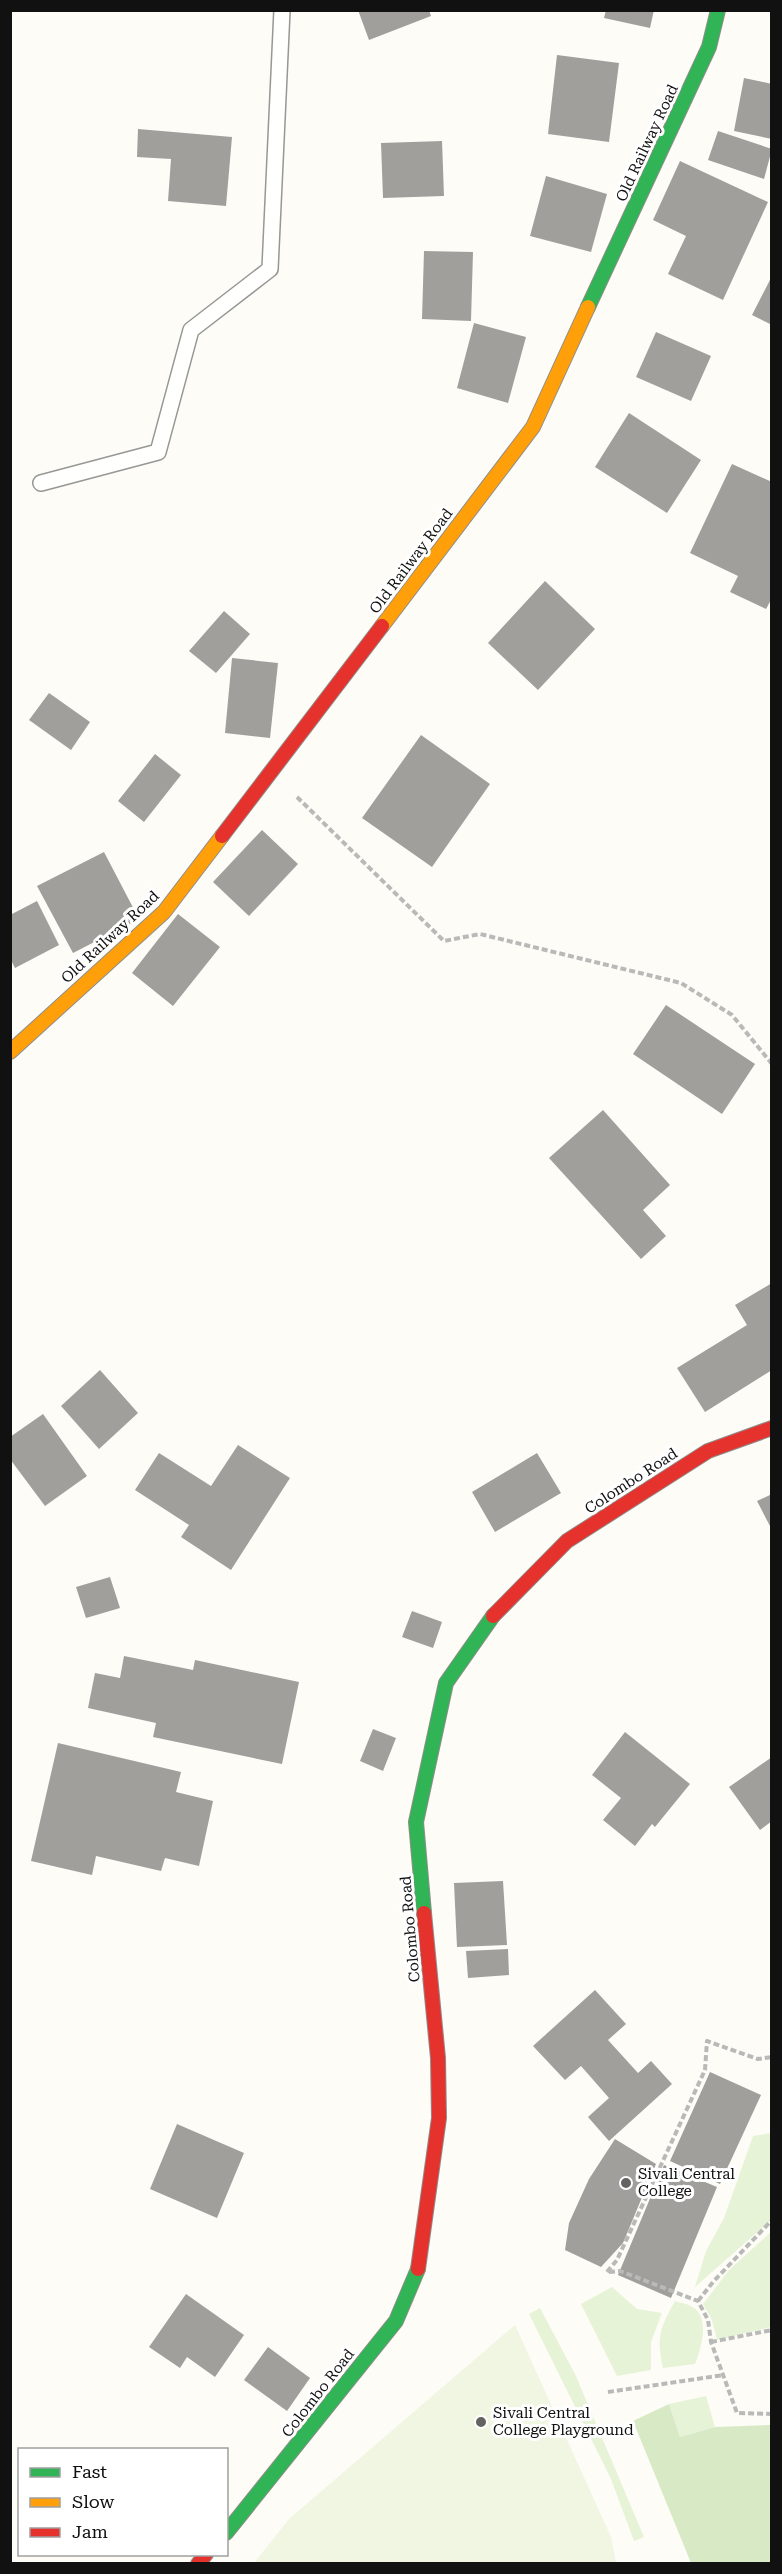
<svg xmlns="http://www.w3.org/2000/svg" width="782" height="2574" viewBox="0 0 782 2574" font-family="'Roboto Serif',serif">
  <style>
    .green { fill: #e7f3d7 }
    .forest { fill: #d8eac5 }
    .pitch { fill: #f0f6e1 }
    .building { fill: #a19f9c }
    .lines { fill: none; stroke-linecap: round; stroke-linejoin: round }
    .lane-casing { stroke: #979795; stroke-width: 18 }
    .fast-casing { stroke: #8e8d8b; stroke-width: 16 }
    .slow-casing { stroke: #8e8d8b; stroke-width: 16 }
    .jam-casing { stroke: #8e8d8b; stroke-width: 16 }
    .path { stroke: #b9b9b8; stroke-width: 4; stroke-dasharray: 6 3; stroke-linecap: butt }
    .lane { stroke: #fffffe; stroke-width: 15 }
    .fast { stroke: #30b455; stroke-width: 14 }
    .slow { stroke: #ff9f0a; stroke-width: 14 }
    .jam { stroke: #e5322d; stroke-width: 14 }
    .poi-dot { fill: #646362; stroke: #fff; stroke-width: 2 }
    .labels { text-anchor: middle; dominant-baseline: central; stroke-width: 6; stroke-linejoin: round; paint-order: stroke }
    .street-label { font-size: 15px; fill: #111; stroke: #fff }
    .poi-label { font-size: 15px; fill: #111; stroke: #fff; text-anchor: start }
  </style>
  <rect width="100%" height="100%" fill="#fdfcf7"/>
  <path class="green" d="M771,2133L770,2221L695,2287L706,2251L724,2218L753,2136Z
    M771,2232V2327L717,2340L712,2320L703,2304L729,2270Z
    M612,2287L637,2309L662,2313L651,2342V2370L617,2376L581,2304Z
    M675,2301C681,2303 689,2304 694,2308C710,2319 701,2349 695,2364L663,2368C656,2337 660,2328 675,2301Z
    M540,2308L575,2374L644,2537L634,2541L611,2479L529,2314Z
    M706,2396L715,2427L680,2437L669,2404Z"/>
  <path class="forest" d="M669,2404L680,2437L715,2427L770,2425L771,2563H691L633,2421Z"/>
  <path class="pitch" d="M515,2325L611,2537L616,2563H254L289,2519Z"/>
  <path class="building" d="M358,10H429L431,16L369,40Z
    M606,10H654L650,28L604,18Z
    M557,55L619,63L609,142L548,134Z
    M744,78L772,84V139L734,131Z
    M138,129L232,137L226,206L168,201L171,159L137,157Z
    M718,131L772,149L764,179L708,160Z
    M442,141L444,196L383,198L381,143Z
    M680,161L768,202L723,300L668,274L686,236L653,220Z
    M546,176L607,194L591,252L530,236Z
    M424,251L473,252L471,321L422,319Z
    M772,276V325L752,315Z
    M474,323L526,337L508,403L457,388Z
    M656,332L711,356L691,401L636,377Z
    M629,413L701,460L667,513L595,467Z
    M732,464L772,482V598L766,609L730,592L738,576L690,553Z
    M545,581L595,629L538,690L488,643Z
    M224,611L250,634L216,673L189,651Z
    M232,658L278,663L270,738L225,733Z
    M49,693L90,722L71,750L29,720Z
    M421,735L490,784L432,867L362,818Z
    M155,754L181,775L144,822L118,801Z
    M262,830L298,864L249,916L213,882Z
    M104,852L139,919L73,953L37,886Z
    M37,901L59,945L15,968L10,958V915Z
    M178,914L220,947L173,1006L132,973Z
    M666,1005L755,1064L722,1114L633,1054Z
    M603,1110L670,1185L643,1210L666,1236L641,1259L549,1158Z
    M772,1283V1370L705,1412L677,1368L747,1325L735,1305Z
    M100,1370L138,1413L99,1449L61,1406Z
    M43,1414L87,1476L45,1506L10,1459V1437Z
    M238,1445L290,1478L231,1570L181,1537L189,1525L135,1490L159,1453L211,1486Z
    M537,1453L561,1493L495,1532L472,1492Z
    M772,1494V1530L757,1501Z
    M110,1577L120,1608L86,1618L76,1587Z
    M412,1611L442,1622L433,1648L402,1637Z
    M124,1656L193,1670L195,1660L299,1682L282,1764L153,1737L156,1723L88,1708L95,1673L120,1678Z
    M373,1729L396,1738L383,1771L360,1761Z
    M625,1732L690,1784L655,1827L652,1824L635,1846L603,1820L621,1798L592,1775Z
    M58,1743L181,1772L176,1792L213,1801L199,1866L165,1858L161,1871L96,1856L92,1875L31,1861Z
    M772,1757V1821L760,1830L729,1787Z
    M503,1881L507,1945L457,1947L454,1883Z
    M508,1949L509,1975L468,1978L466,1951Z
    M595,1990L626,2024L608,2040L638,2073L651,2061L672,2084L609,2141L588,2117L609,2098L581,2066L565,2080L533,2046Z
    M710,2072L761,2095L720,2184L670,2161Z
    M177,2124L244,2153L217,2218L150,2189Z
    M615,2139L656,2164L623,2243L601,2267L565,2250L569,2223L589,2179Z
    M664,2165L717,2187L671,2298L618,2275Z
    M186,2294L244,2335L215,2377L187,2357L180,2368L149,2347Z
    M268,2347L310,2378L287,2411L244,2380Z"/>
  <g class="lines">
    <g class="lane-casing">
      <path id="lane" d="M41,483L158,452L191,330L270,269L282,10"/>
    </g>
    <g class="fast-casing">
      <path id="fast" d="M588,307L709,47L718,10
        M424,1913L416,1822L446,1683L493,1616
        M226,2533L396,2321L418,2269"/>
    </g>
    <g class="slow-casing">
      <path id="slow" d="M382,626L533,427L588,307
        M10,1052L164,912L222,836"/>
    </g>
    <g class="jam-casing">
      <path id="jam" d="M222,836L382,626
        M493,1616L567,1541L708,1451L772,1428
        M418,2269L439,2118L438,2058L424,1913
        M198,2564L206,2554"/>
    </g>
    <path class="path" d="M297,797L444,941L480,934L681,983L732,1015L772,1064
      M607,2272L617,2260L705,2070L707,2041L758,2059L772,2057
      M609,2272L620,2271L698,2301L708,2320L711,2342L737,2413L772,2414
      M698,2301L713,2282L772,2220
      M711,2342L772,2330
      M608,2392L724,2375"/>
    <use href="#lane" class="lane"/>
    <use href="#fast" class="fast"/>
    <use href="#slow" class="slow"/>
    <use href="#jam" class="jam"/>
  </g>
  <g class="poi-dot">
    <circle cx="626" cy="2183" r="6"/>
    <circle cx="481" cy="2422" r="6"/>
  </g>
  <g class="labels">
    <g class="street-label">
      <text transform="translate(647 143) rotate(-65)">Old Railway Road</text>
      <text transform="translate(411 561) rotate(-53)">Old Railway Road</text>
      <text transform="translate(110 937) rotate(-43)">Old Railway Road</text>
      <text transform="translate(631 1481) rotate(-33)">Colombo Road</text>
      <text transform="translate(410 1929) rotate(-95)">Colombo Road</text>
      <text transform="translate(318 2393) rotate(-52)">Colombo Road</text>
    </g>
    <g class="poi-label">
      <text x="638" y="2174">Sivali Central<tspan x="638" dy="17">College</tspan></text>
      <text x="493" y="2413">Sivali Central<tspan x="493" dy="17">College Playground</tspan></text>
    </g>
  </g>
  <rect width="782" height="2574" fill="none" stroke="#111111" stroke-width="24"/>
  <rect x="18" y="2448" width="210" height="108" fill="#ffffff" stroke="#a0a0a0" stroke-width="1.5"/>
  <rect x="30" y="2468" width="30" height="9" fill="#30b455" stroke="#a0a0a0" stroke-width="1.5"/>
  <text x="72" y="2478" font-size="18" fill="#111111">Fast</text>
  <rect x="30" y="2498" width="30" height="9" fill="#ff9f0a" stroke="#a0a0a0" stroke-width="1.5"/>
  <text x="72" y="2508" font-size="18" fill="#111111">Slow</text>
  <rect x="30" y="2528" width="30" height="9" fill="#e5322d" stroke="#a0a0a0" stroke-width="1.5"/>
  <text x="72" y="2538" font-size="18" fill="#111111">Jam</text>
</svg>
